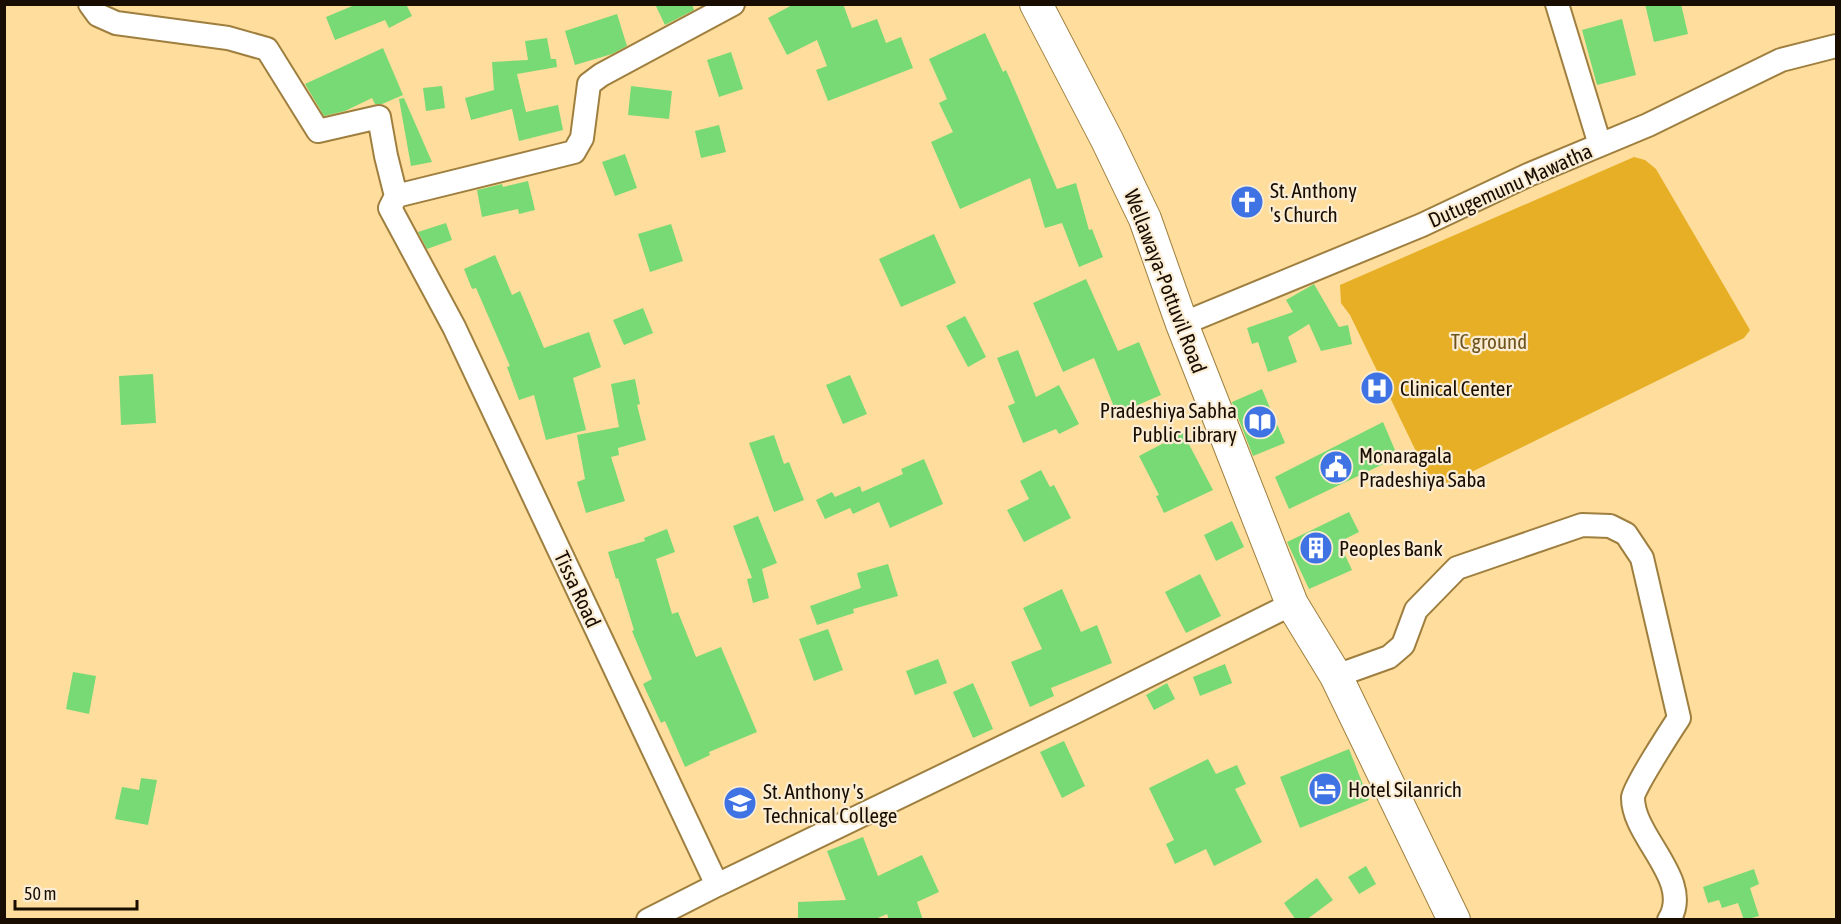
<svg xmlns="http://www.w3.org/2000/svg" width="1841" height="924" viewBox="0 0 1841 924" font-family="'Asap Condensed',sans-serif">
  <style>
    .green { fill: #e7af25 }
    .building { fill: #77da75 }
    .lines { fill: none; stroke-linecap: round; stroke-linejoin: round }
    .minor-casing { stroke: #9e7f3f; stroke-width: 26 }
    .highway-casing { stroke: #9e7f3f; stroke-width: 34 }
    .minor { stroke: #fff; stroke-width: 22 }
    .highway { stroke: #fff; stroke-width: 32 }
    .labels { text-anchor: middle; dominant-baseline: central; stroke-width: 4.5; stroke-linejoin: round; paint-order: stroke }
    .street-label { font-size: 21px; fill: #180d00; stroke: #fbedd4 }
    .poi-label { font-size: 21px; fill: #180d00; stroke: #fbedd4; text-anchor: start }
    .park-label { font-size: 21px; fill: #6d541d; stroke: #fbedd4 }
  </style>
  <rect width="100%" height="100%" fill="#ffdd9c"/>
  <path class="green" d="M1634,157L1645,160L1656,169L1750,330L1744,338L1449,483L1437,482L1428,476L1350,315L1341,303L1340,285Z"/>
  <path class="building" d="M357,4H406L412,16L389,28L385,20L335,40L326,17Z
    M655,4H692L694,10L665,25Z
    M794,4H843L852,28L877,19L886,43L901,37L913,68L828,101L816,70L827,66L817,40L787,55L768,18Z
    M1645,4H1681L1688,34L1654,42Z
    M617,14L627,46L612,54L575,65L565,31Z
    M1622,19L1636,75L1597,85L1582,30Z
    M985,33L1003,72L1006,70L1017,95L1057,189L1076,183L1089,230L1092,229L1103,257L1079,267L1062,223L1045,228L1030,178L960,209L931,142L953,132L939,103L947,99L929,59Z
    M547,38L551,59H556L557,67L517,74L526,112L558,105L563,130L519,141L512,109L471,120L465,98L494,90L492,62L528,60L525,41Z
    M383,48L403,95L382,104H375L372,98L345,111L324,116L305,84Z
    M731,52L743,89L719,97L707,60Z
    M442,86L445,108L426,111L423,88Z
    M631,86L672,91L669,119L628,115Z
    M404,98L432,162L411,166L399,99Z
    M719,125L726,152L701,158L695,131Z
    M625,154L637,188L615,196L602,162Z
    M528,181L535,210L519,214L518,209L482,217L477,190L502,184L503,187Z
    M446,223L452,240L427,249L418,232Z
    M671,224L683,261L650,272L638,234Z
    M934,234L956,283L901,307L879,259Z
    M495,255L512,295L520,291L544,348L589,332L601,367L573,378L586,430L546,440L534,395L519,400L507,367L510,366L476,288L472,289L464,269Z
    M1086,279L1118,351L1139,342L1161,395L1117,414L1094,358L1063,372L1033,303Z
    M1314,284L1339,327L1348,325L1352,344L1321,351L1309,324L1288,337L1297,362L1268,372L1258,342L1252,344L1247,328L1293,312L1286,300Z
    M643,308L653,333L624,345L613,320Z
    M965,316L986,357L968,367L946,326Z
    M1018,350L1036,397L1059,385L1079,424L1059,434L1056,429L1023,443L1008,406L1015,403L997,358Z
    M153,374L156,423L121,425L119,376Z
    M850,375L867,414L843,424L826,385Z
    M635,379L640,404L637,405L646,440L618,448L619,455L611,457L625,501L586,513L577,482L585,479L577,435L619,427L611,384Z
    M1262,389L1285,443L1253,456L1232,402Z
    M1383,422L1398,457L1289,509L1275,477Z
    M1183,433L1213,490L1164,513L1156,496L1159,495L1139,456Z
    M774,435L784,464L789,462L804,500L774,512L749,443Z
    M924,459L943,504L890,528L879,502L853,514L850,508L825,519L816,500L832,492L835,497L860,486L862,492L903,474L901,469Z
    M1041,470L1050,487L1054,485L1071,518L1024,542L1007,510L1029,499L1020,481Z
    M1349,512L1359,532L1339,542L1352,570L1309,589L1287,542Z
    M758,516L777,563L762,569L769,598L753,603L747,579L752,578L733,526Z
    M1232,521L1244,547L1216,561L1204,535Z
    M667,529L675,552L656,559L672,614L678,612L696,657L721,647L757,732L709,752L710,755L685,767L665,721L661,723L643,684L652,679L632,631L634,630L618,578L616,579L608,552L645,541L644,538Z
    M888,564L898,596L853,609L854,613L817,625L810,606L861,588L857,573Z
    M1200,574L1221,616L1186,633L1165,592Z
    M1062,589L1081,632L1097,625L1112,663L1051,688L1054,696L1030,707L1011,662L1042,649L1023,608Z
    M828,629L843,670L814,681L799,639Z
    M938,659L947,683L915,695L906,671Z
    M1225,664L1232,683L1200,696L1193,677Z
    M73,672L96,676L89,714L66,709Z
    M973,683L993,729L973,738L953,692Z
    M1167,683L1175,699L1154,710L1146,695Z
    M1064,741L1085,786L1062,798L1040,752Z
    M1349,749L1369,800L1300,828L1280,777Z
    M1208,759L1216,774L1237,765L1246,784L1235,789L1262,842L1214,866L1206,849L1175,864L1166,844L1174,840L1149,788Z
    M141,778L157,780L148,825L115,819L122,787L139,790Z
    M863,837L878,876L922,855L939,892L917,902L923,920H889L887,914L873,920H798V902L846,900L827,851Z
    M1366,866L1376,884L1359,894L1348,877Z
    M1754,869L1759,884L1750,888L1759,916L1744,920L1738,903L1722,908L1719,900L1708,903L1703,887Z
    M1317,878L1333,900L1306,920H1296L1284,903Z"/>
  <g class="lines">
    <g class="minor-casing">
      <path id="minor" d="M90,4L98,15L116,23L228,38L267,49L318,131L379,117L386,156L396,196
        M1557,4L1600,145
        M1182,324L1422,225L1528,175L1648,125L1781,60L1836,46
        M1336,676L1389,657L1403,645L1416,610L1457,568L1582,525L1610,526L1626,534L1642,558L1679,718C1671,730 1633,789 1633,797C1632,837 1694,880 1669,920
        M717,885L1075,712L1292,604
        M648,920L717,885L454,327L390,208L396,196L574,152L582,138L589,84L601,75L733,4"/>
    </g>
    <g class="highway-casing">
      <path id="highway" d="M1036,4L1107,140L1145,219L1182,324L1292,604L1336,676L1454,920"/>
    </g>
    <use href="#minor" class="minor"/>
    <use href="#highway" class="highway"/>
  </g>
  <defs>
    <g id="church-disc" transform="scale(1.725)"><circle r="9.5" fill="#3f73e3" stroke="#fbedd4"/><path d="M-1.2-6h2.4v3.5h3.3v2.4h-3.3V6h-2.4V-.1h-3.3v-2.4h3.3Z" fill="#fff"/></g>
    <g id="hospital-disc" transform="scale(1.725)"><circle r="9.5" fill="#3f73e3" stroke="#fbedd4"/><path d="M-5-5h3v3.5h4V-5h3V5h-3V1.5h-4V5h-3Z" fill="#fff"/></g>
    <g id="library-disc" transform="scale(1.725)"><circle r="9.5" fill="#3f73e3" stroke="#fbedd4"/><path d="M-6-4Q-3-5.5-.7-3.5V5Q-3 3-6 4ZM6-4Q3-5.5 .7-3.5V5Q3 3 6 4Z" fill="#fff"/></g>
    <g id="civic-disc" transform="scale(1.725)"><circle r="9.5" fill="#3f73e3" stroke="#fbedd4"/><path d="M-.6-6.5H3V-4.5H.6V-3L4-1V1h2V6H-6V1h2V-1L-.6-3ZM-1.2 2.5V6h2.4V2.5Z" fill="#fff"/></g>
    <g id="building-disc" transform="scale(1.725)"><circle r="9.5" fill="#3f73e3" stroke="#fbedd4"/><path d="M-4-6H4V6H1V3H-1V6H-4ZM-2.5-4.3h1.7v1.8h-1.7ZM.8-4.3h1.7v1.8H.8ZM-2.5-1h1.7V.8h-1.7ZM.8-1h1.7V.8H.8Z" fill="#fff"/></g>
    <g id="hotel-disc" transform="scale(1.725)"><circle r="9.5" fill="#3f73e3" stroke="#fbedd4"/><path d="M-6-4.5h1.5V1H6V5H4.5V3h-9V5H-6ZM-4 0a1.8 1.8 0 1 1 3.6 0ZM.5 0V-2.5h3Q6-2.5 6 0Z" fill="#fff"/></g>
    <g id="university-disc" transform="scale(1.725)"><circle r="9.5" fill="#3f73e3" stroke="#fbedd4"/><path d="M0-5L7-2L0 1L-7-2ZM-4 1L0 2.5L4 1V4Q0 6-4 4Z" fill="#fff"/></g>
  </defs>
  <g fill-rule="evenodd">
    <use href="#church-disc" x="1247" y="202"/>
    <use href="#hospital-disc" x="1377" y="388"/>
    <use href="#library-disc" x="1260" y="422"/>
    <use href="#civic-disc" x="1336" y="467"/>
    <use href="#building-disc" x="1316" y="548"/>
    <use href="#hotel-disc" x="1325" y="789"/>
    <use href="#university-disc" x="740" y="803"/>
  </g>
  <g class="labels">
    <g class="street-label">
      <text transform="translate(1510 185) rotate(-24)">Dutugemunu Mawatha</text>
      <text transform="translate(1166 281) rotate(69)">Wellawaya-Pottuvil Road</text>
      <text transform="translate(578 589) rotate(65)">Tissa Road</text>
    </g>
    <g class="poi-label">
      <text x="1270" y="190">St. Anthony<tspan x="1270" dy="24">'s Church</tspan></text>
      <text x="1400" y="388">Clinical Center</text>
      <text x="1237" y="410" text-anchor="end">Pradeshiya Sabha<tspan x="1237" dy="24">Public Library</tspan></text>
      <text x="1359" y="455">Monaragala<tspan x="1359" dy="24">Pradeshiya Saba</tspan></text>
      <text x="1339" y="548">Peoples Bank</text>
      <text x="1348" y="789">Hotel Silanrich</text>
      <text x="763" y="791">St. Anthony 's<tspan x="763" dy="24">Technical College</tspan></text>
    </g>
    <g class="park-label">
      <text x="1489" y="341">TC ground</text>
    </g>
  </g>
  <rect width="1841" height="924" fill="none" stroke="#180d00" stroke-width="12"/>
  <path d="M15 900v9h122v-9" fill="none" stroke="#180d00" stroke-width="3"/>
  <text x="24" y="900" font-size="18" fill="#180d00" stroke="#fbedd4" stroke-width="4.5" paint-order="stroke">50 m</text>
</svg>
